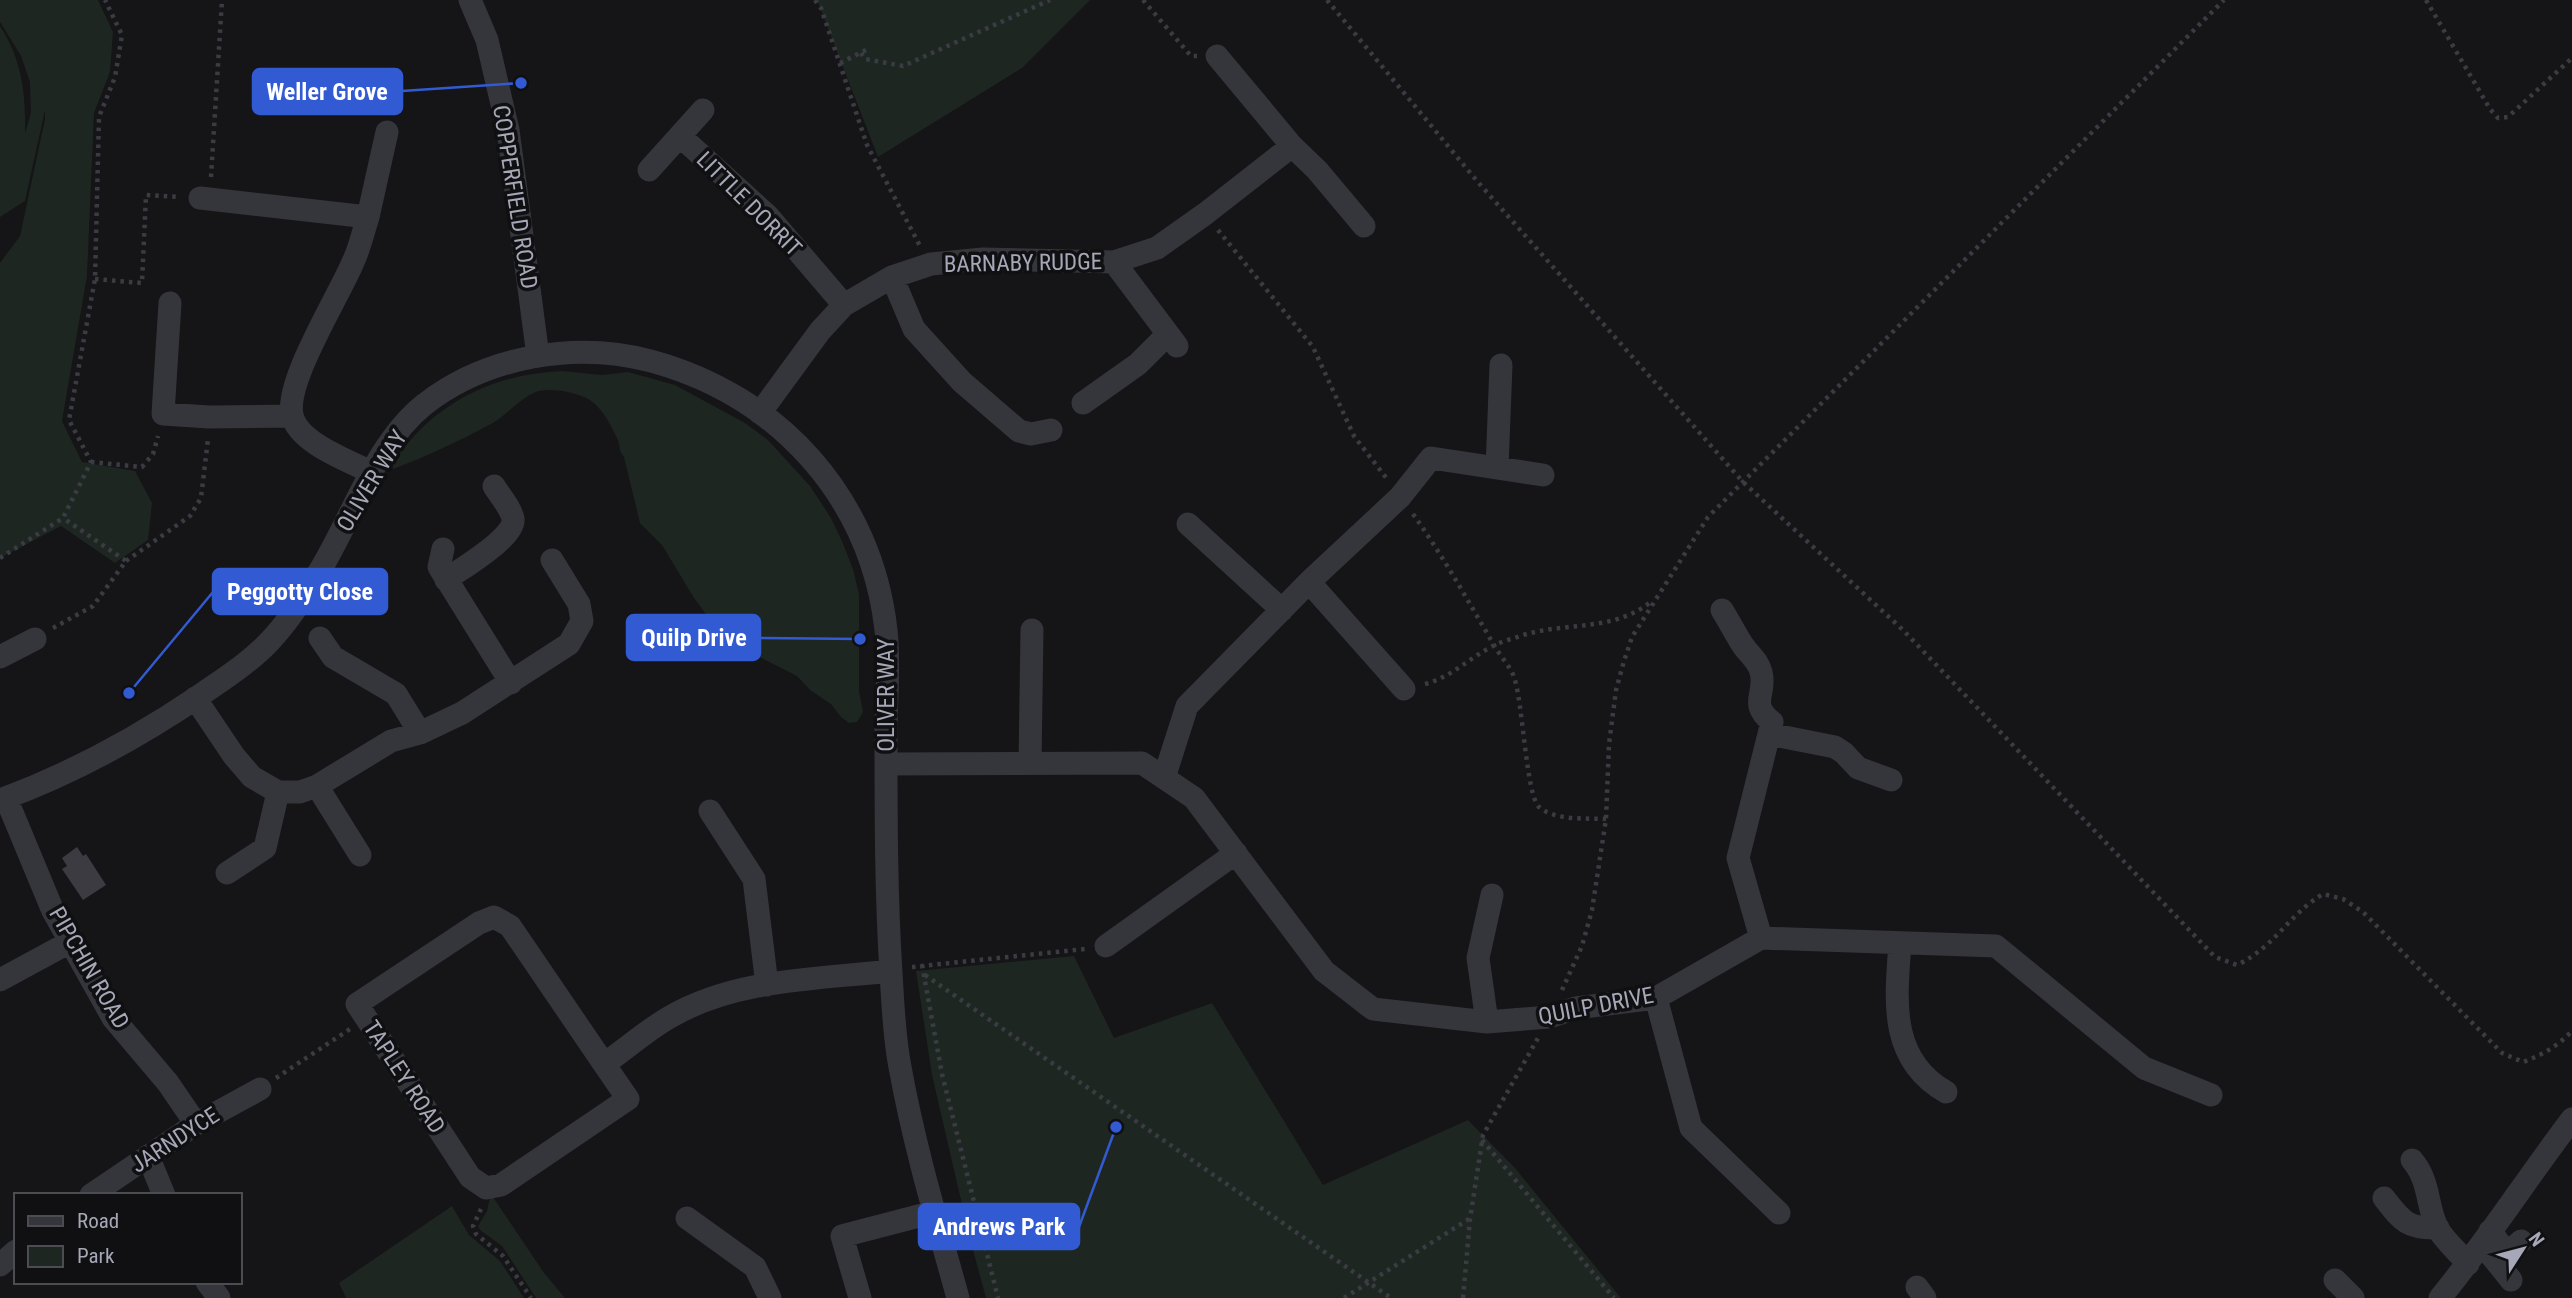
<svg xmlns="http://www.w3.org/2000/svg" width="2572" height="1298" viewBox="0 0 2572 1298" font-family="'Roboto Condensed',sans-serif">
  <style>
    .green { fill: #1e2621 }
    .building { fill: #3c3b41 }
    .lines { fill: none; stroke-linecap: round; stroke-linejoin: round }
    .path { stroke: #3b3c43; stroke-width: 4.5; stroke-dasharray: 3.5 5; stroke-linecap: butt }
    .minor { stroke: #35353c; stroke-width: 23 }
    .labels { text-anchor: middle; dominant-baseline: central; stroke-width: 7; stroke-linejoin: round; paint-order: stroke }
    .street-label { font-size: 23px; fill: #a6a7b7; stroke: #100f11 }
    .leader { fill: none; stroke: #325bd3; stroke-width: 2.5 }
    .callout-dot { fill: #325bd3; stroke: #100f11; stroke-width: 2.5 }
    .callout { fill: #325bd3; stroke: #325bd3; stroke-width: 2.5 }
    .callout-label { font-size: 24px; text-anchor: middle; font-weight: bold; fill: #fff }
  </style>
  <rect width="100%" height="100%" fill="#151416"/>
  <path class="green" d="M0,0H98L113,32L110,72L94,113L87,276L62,421L82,462L135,471L152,503L148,540L115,563L61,526L0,558V263L20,236L45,119V110L25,201L0,217V26C22,59 26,95 25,133L31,113L30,82L21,56L0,22Z
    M817,0H1090L1022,68L878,157Z
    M562,371L602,375L628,372L675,385L745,423L768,440L810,486L831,518L842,541L853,569L859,594V691L863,712L857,722L849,723L841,717L831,704L810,690L797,676L742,648L719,632L694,598L662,545L640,523L624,457C618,450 621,446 617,438C611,425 601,406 588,399C576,392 549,387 536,392C519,399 507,415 491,424C459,441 428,456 393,469L391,466C430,405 490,374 562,371Z
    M1074,956L1114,1038L1212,1003L1323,1185L1468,1120L1515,1168L1621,1298H986L970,1239L932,1075L916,971Z
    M490,1197H493L544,1273L565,1298H536L502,1246L480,1230L478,1226L487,1211Z
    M452,1206L469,1235L500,1261L524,1298H346L339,1283Z"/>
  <path class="building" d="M77,847L83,856L86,854L106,885L83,900L62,869L67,866L62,858Z"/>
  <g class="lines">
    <path class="path" d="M815,0L821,8L867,145L920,246
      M1143,0L1191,56H1197
      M1327,0L1477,181L1743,482L1903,630L2215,957L2237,965C2276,946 2288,915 2323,894L2343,899L2363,912L2502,1053L2523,1062C2542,1055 2558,1046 2572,1031
      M2426,0L2490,109L2498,118L2508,117L2572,58
      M861,53L865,59L903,66L1050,0
      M840,63L866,50
      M211,177L222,0
      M1218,230L1313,347L1354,436L1387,479
      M95,279L142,283L146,195L179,197
      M91,462L142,467L153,454L158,436
      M1413,514C1443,556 1468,601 1494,645C1500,656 1510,666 1514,677C1523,702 1526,795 1539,807C1555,821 1586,818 1606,819
      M0,558L63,518L91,462L69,420L95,279L99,117L115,77L122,35L105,0
      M126,561L190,516L201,498L208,439
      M53,628L93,606L126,561L63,518
      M1425,684C1452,677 1470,657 1495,645C1503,641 1512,639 1520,636C1566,621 1612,633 1652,601
      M922,965L942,1074L998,1298
      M912,967L1085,949
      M925,975L1391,1298
      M1562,990L1582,946L1592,910L1606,819L1609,744L1616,690L1624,661L1632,637L1708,517L2224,0
      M276,1078L350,1029
      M1482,1140L1614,1298
      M481,1209L473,1226L476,1234L503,1256L531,1298
      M1344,1298L1469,1219
      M1463,1298L1470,1219L1483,1135L1538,1038"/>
    <path class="minor" d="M470,0L487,40L508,130L538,356
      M1217,56L1292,146L1317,170L1364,226
      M680,136L768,216L844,305
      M649,170L703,110
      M200,198L368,217C363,232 360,248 353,262C339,296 285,381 292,415C298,443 349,461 373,473
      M368,217L387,132
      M1114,262L1177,346
      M892,277L914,329L962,382L1019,431L1031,434L1051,430
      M170,303L163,414L209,417L292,416
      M1083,403L1138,364L1168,334
      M760,413L820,331L844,305L892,277L931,264L983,259L1114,262L1157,248L1205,214L1292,146
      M1497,468L1501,365
      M1188,524L1282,610
      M443,549L439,567L511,683
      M446,580C460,569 516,537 513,519C511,508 500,496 494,486
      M1309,582L1404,689
      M1722,610C1729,621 1735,633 1742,644C1748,654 1758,660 1761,672C1767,694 1748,703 1772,722L1738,858L1761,938
      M320,638L333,657L396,694L420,733
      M0,657L35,639
      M195,698L234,756L252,777L278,792H300L317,786L391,741L420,733L462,713L569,644L582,621L579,604L552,560
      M1769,734L1835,747L1844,753L1858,768L1891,780
      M1030,763L1032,630
      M886,764L1142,763L1194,798L1324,971L1373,1009L1487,1022L1549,1017L1576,1008L1656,998L1761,938L1996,946L2144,1068L2211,1095
      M1164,778L1187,706L1309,582L1400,497L1431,458L1543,475
      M317,786L360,855
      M6,798L53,911L113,1018L168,1083L196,1124
      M0,800C71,774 139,737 202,694C225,678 250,662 269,642C289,621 304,597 319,572C352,519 375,443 425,404C487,356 575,341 651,361C779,396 871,497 886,630C890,664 886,700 886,735C886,814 886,894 891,973C893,1004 894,1037 900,1067C914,1145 937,1222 958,1298
      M710,811L754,879L767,985
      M227,873L265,848L278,792
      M1900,943C1896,999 1888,1059 1946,1092
      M1106,946L1236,853
      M0,980L70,942
      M1656,998L1691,1128L1779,1213
      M1487,1022L1478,958L1492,895
      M604,1064L510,926L494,917L479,923L357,1004L470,1177L486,1188L501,1185L628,1099L604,1064C626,1049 647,1030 670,1017C735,979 818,979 891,971
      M148,1156L164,1195
      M2412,1160C2431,1182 2426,1207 2438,1229C2445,1241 2459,1253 2468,1264
      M91,1195L196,1124L260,1089
      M2384,1198C2402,1221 2407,1229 2438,1228
      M687,1218L755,1267L770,1298
      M2490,1231L2504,1249H2512L2521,1241
      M2482,1244L2511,1280
      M0,1265L16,1251
      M2335,1280L2353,1298
      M207,1282L219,1298
      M1917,1287L1925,1298
      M860,1298L842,1236L934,1212
      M2440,1298C2487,1241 2527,1178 2572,1119"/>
  </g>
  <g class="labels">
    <g class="street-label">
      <text transform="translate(515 197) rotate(81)">COPPERFIELD ROAD</text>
      <text transform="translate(749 204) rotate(45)">LITTLE DORRIT</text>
      <text transform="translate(1023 263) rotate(-1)">BARNABY RUDGE</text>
      <text transform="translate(372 481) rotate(-59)">OLIVER WAY</text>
      <text transform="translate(886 695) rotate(-90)">OLIVER WAY</text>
      <text transform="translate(89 968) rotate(60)">PIPCHIN ROAD</text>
      <text transform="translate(1596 1006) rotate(-11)">QUILP DRIVE</text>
      <text transform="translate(404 1077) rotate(57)">TAPLEY ROAD</text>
      <text transform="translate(175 1140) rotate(-33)">JARNDYCE</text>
    </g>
  </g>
  <path class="leader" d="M521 83L402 91M129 693L213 592M860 639L760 638M1116 1127L1079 1227"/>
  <g class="callout-dot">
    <circle cx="521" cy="83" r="7"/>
    <circle cx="129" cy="693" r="7"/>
    <circle cx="860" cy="639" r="7"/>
    <circle cx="1116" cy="1127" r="7"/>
  </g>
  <g class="callout">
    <rect x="253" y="69" width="149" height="45" rx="7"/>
    <rect x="213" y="569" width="174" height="45" rx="7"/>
    <rect x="627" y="615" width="133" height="45" rx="7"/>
    <rect x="919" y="1204" width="160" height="45" rx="7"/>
  </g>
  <g class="callout-label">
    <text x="327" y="100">Weller Grove</text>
    <text x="300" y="600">Peggotty Close</text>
    <text x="694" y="646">Quilp Drive</text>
    <text x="999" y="1235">Andrews Park</text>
  </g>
  <rect x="14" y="1193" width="228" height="91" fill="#100f11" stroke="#4c4c53" stroke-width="2"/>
  <rect x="28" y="1216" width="35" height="10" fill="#35353c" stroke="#4c4c53" stroke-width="2"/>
  <text x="77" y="1228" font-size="21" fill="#a6a7b7">Road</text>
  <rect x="28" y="1246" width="35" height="21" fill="#1e2621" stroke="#4c4c53" stroke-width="2"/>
  <text x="77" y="1263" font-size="21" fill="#a6a7b7">Park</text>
  <g transform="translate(2523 1249) rotate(54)" stroke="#100f11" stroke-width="5" paint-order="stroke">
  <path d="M0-5L12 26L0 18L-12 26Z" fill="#a6a7b7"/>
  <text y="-10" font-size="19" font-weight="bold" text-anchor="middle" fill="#a6a7b7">N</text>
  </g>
</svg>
